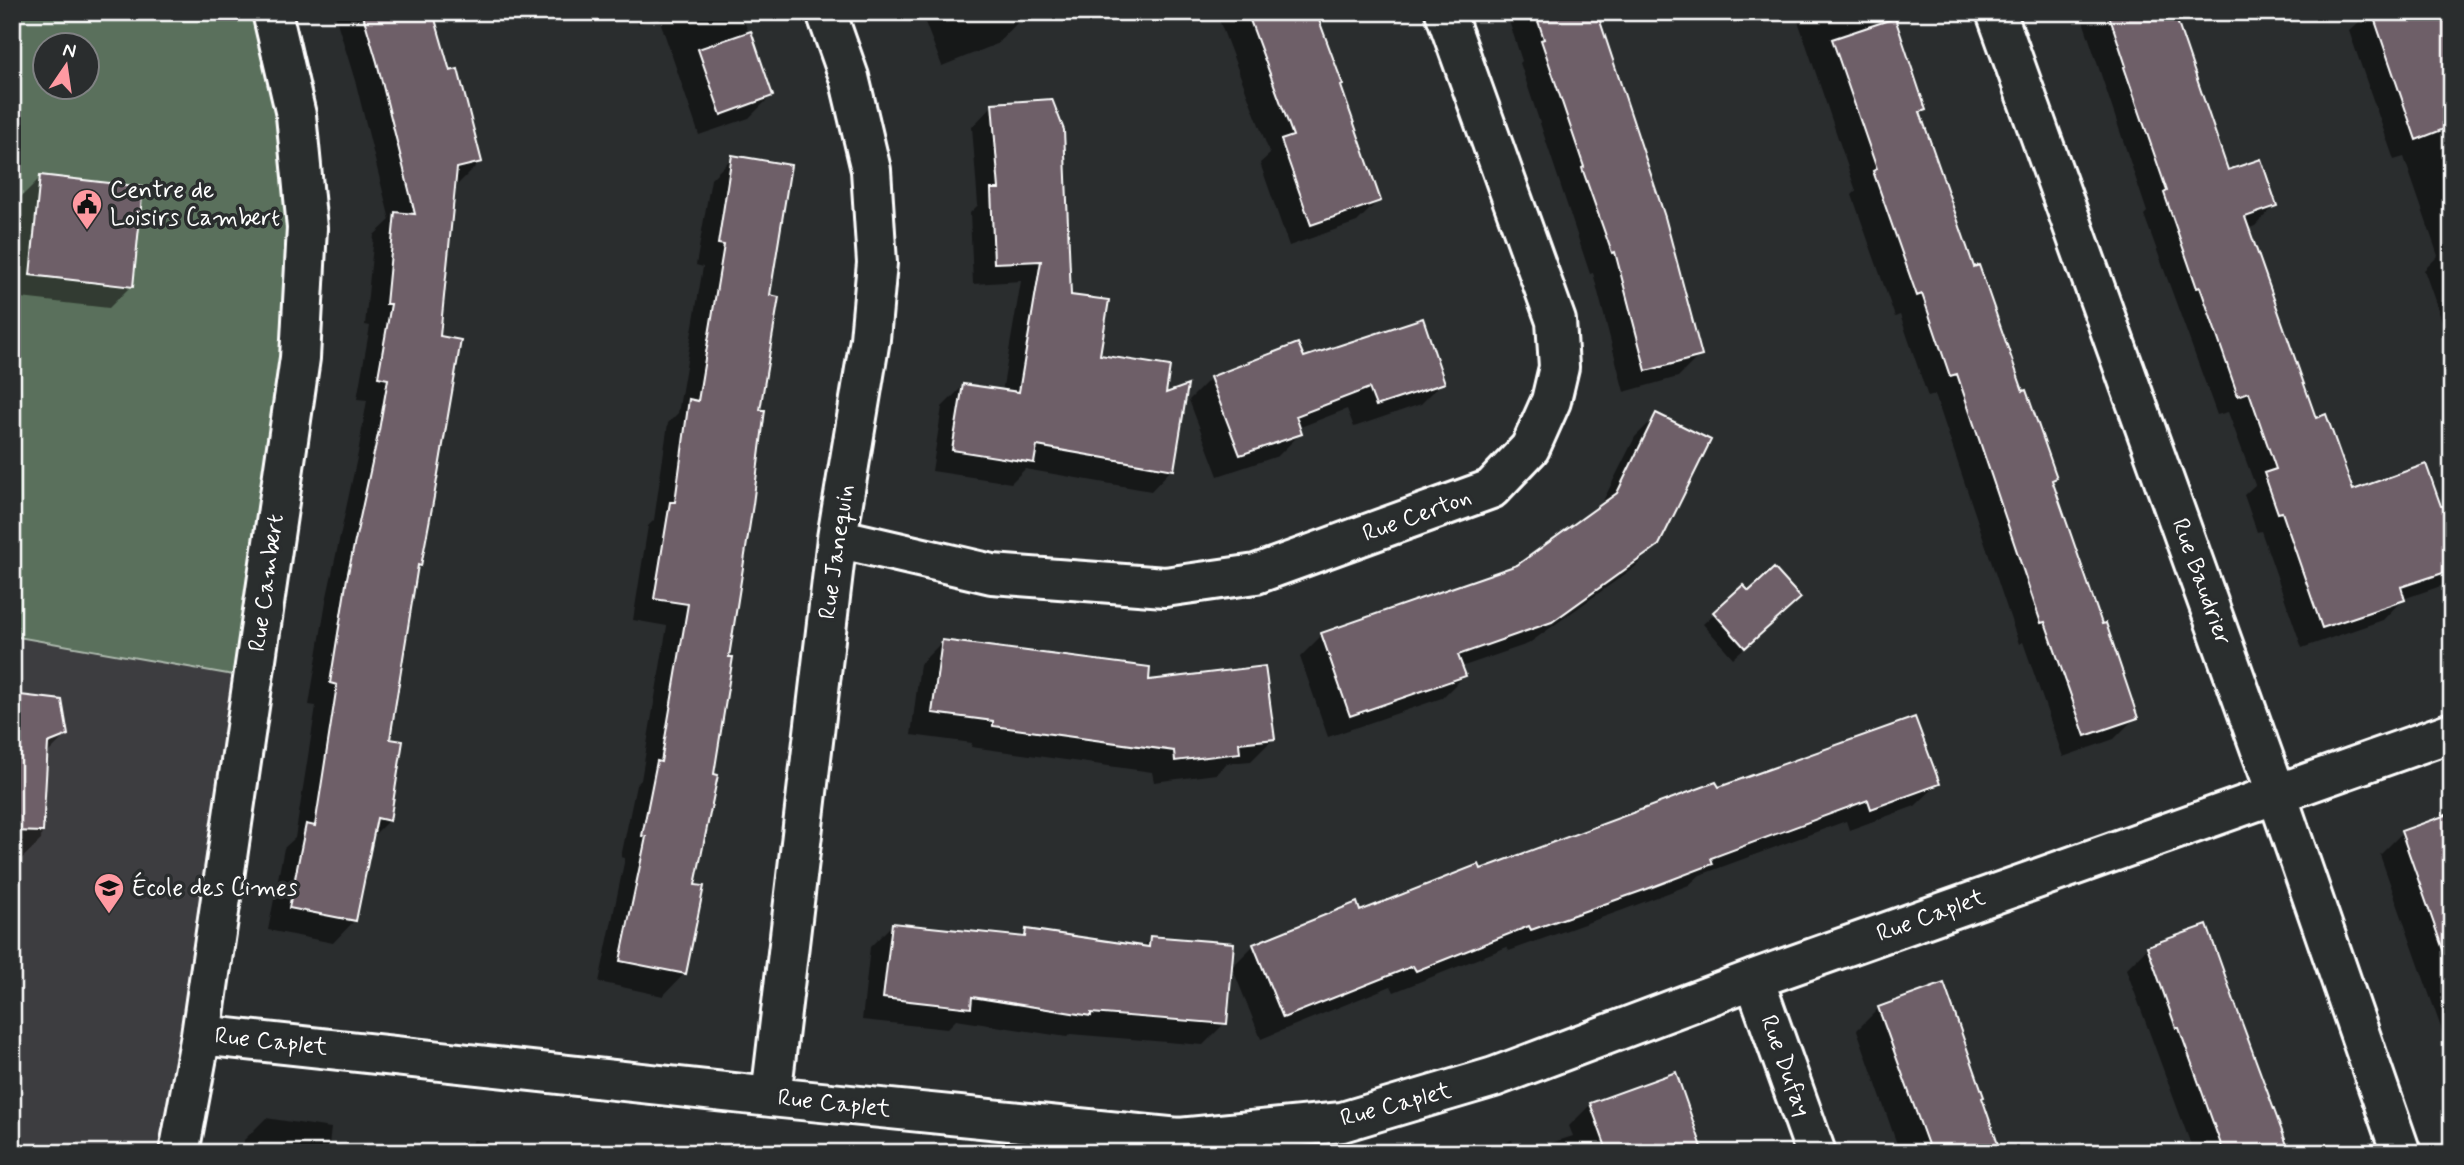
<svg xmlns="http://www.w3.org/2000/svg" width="2464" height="1165" viewBox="0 0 2464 1165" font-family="Mynerve,sans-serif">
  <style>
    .built { fill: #3e3c3f }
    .green { fill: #5a705b; stroke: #acb8ad; stroke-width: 2; fill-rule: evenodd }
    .shadow { fill: #0007 }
    .building { fill: #6e5e68; stroke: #fff; stroke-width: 2 }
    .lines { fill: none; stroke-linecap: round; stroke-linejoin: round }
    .minor-casing { stroke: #fff; stroke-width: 44 }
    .minor { stroke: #2a2d2e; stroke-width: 38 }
    .labels { text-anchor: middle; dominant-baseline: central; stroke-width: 7; stroke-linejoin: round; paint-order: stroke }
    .poi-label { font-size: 24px; fill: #fff; stroke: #2a2d2e; text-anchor: start }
    .street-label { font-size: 24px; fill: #fff; stroke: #2a2d2e }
  </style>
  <rect width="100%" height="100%" fill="#2a2d2e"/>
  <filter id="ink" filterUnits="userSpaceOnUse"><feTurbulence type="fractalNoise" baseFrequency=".0143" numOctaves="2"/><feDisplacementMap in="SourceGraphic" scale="14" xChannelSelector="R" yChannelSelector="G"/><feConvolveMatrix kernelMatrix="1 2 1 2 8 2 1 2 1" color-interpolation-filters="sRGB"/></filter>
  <g filter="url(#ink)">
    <path class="built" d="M12,636L245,677L166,1153H12Z"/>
    <path class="green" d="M12,12H254L298,203L245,677L12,636ZM46,46H88V88H46Z"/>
    <path class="shadow" d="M334,12H431L449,73L480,162L458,184L453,185L419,565L415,569L388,740L389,820L371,838L355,920L333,943L268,930L284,848L295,838L316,706L309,705L326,601L358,453L367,400L357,399L370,326L365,325L374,235L390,220L356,84Z
      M634,12H741L771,96L749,118L699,135L659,18L638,24Z
      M921,12H1016L1019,21L997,44L942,66Z
      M1216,12H1315L1379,200L1357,222L1289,246L1260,163L1270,154Z
      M1506,12H1595L1700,355L1678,377L1624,392L1593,273L1590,274L1520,63L1522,61Z
      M1795,12H1891L1924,109L1919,114L1973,269L2055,478L2051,482L2101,627L2136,717L2114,739L2063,757L2023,642L2019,644L1935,395L1928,397L1900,315L1895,317L1852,195L1856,191Z
      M2080,12H2172L2227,172L2275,205L2255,226L2247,229L2315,420L2352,492L2452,538V575L2441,586L2403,599L2383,620L2302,648L2261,531L2257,532L2244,495L2255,485L2228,412L2217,415L2144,215L2147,212Z
      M2355,12H2442L2452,39V349L2424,270L2438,256L2404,157L2394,160L2349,31L2359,22Z
      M993,105L1069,297L1098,356L1163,396L1172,469L1151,491L1025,469L1011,483L932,471L942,407L963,386L1002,392L1021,281L973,284L970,213L978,205L972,127Z
      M733,157L768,297L758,411L693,886L685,973L663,996L599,982L625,858L621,857L636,785L641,780L667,626L633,620L648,526L654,520L668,423L678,413L703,267L696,265L711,179Z
      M41,177L131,286L109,308L12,297V263L19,199Z
      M1211,378L1443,382L1421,404L1354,427L1347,409L1298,428L1300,434L1278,456L1218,476L1189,400Z
      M1657,415L1658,544L1635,567L1528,644L1461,667L1464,676L1442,698L1328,737L1300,657L1322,635L1517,566L1600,507L1635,437Z
      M1743,587L1748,594L1788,609L1733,658L1703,624Z
      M942,642L1147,682L1273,739L1251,761L1227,763L1216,774L1154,782L1152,772L971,747L972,743L911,735L920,664Z
      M12,696L67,734L46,755L41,840L12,868Z
      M1938,784L1915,806L1849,830L1846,821L1700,875L1689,885L1623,910L1509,951L1507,947L1394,992L1391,986L1261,1039L1232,967L1254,945L1359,913L1718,789Z
      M2452,815V1059L2380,855L2402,833Z
      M892,925L1019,939L1026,931L1141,948L1151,938L1225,1023L1203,1045L1070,1034L1067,1037L956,1020L947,1029L862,1020L870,947Z
      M2148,947L2283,1140L2287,1139L2292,1153H2194L2126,969Z
      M1879,1008L2000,1153H1900L1857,1030Z
      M1591,1104L1702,1153H1520L1573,1136L1569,1126Z
      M266,1118L331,1128L328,1153H242L244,1140Z
      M474,1140L582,1153H461Z
      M1512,1140L1517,1153H1478Z"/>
    <path class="building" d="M362,12H433L450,71L458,69L482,162L457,168L440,336L461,340L434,497L421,566L418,565L390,739L403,741L390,821L377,818L356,921L289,908L306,824L315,826L337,685L330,683L347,578L379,430L388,379L378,377L391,304H386L395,212L415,214L377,62Z
      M1247,12H1316L1343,85L1341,86L1381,201L1311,225L1281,140L1293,136Z
      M1535,12H1597L1665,217L1702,356L1646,371L1615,252L1612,253L1582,168L1584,167L1541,40L1544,39Z
      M2108,12H2174L2228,170L2261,159L2277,206L2245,217L2316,418L2326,414L2353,490L2426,464L2441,506H2443L2452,531V570L2401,587L2405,600L2322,628L2282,512L2278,513L2264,473L2276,469L2249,392L2238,396L2200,287L2197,288L2164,193L2167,191L2124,67L2126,66Z
      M2372,12H2444L2452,34V126L2416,140Z
      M1895,18L1926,110L1920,112L1974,267L1979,265L2023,391L2026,390L2057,478L2052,480L2102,624L2106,623L2138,718L2085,736L2045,622L2041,623L1957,374L1950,376L1922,294L1917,296L1873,171L1877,169L1832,39Z
      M751,31L773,96L721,115L698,49Z
      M1052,99L1064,130L1071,295L1109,300L1100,355L1170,366L1166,393L1188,385L1174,470L1037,446L1034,463L952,450L963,384L1019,392L1041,261L994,263L991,189H999L992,103Z
      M732,155L791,165L770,295L779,297L760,410H765L753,504L729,657H733L714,774L718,775L695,885L704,886L686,974L620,961L646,837L642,836L657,761L661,762L688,604L654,599L670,502H675L689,399L698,401L724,245L718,244Z
      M40,175L143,187L133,287L30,275Z
      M1423,318L1445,383L1376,406L1369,388L1296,416L1302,434L1240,455L1210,377L1298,343L1304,357Z
      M1656,413L1711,440L1659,545L1552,622L1458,655L1466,676L1350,716L1321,633L1517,565L1617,493Z
      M1774,568L1801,598L1745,648L1713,612L1743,585L1749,591Z
      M942,640L1150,667L1149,680L1265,666L1275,739L1239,743L1240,753L1175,761L1174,751L993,726V721L932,713Z
      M12,694L62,700L68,735L48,743L43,832L12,831Z
      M1915,717L1940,784L1871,809L1868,800L1711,858L1713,864L1647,889L1531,930L1529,926L1416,971L1413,966L1283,1018L1253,944L1357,902L1360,911L1479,864L1481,869L1716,782L1719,787Z
      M2452,813V957L2446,958L2401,831Z
      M892,923L1025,937L1026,929L1149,947L1150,936L1234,943L1227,1024L1091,1013V1016L972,997L971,1008L883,998Z
      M2207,925L2242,1023L2290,1153H2224L2179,1028H2176L2147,946Z
      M1944,983L1984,1097L1982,1098L2001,1153H1931L1878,1007Z
      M1676,1072L1704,1153H1608L1590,1103Z"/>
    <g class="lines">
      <g class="minor-casing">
        <path id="minor" d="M1996,12L2276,792L2401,1153
          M837,538L992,574L1165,587L1256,574L1491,489L1530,448L1551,401L1559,367L1556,321L1445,12
          M1754,979L1816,1153
          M201,1035L771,1097L1179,1138L1342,1122L1494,1077L1754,979L2452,732
          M771,1097L837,538L870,339L877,263L871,170L849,77L826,12
          M179,1153L201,1035L300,358L307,228L296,115L272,12"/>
      </g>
      <use href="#minor" class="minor"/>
    </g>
  </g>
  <defs>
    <g id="civic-pin" transform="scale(1.575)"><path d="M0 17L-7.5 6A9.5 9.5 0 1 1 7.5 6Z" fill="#ff9aa2" stroke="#2a2d2e"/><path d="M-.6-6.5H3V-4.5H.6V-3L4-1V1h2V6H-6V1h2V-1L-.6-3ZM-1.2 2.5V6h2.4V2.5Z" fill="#111"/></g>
    <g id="school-pin" transform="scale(1.575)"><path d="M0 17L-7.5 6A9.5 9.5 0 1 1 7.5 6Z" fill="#ff9aa2" stroke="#2a2d2e"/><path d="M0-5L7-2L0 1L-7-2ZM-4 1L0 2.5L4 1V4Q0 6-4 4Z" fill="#111"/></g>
  </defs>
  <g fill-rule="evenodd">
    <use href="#civic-pin" x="87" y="204"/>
    <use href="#school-pin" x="109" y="888"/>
  </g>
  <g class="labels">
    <g class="poi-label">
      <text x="110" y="190">Centre de<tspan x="110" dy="28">Loisirs Cambert</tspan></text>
      <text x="132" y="888">École des Cimes</text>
    </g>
    <g class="street-label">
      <text transform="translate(1417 516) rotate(-20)">Rue Certon</text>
      <text transform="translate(837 552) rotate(-82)">Rue Janequin</text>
      <text transform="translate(2201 582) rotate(70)">Rue Baudrier</text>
      <text transform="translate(267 583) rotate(-82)">Rue Cambert</text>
      <text transform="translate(1931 916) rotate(-20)">Rue Caplet</text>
      <text transform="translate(271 1042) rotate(6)">Rue Caplet</text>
      <text transform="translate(1785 1066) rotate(70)">Rue Dufay</text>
      <text transform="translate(834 1104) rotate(6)">Rue Caplet</text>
      <text transform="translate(1396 1105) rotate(-15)">Rue Caplet</text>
    </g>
  </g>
  <rect width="2464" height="1165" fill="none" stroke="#2a2d2e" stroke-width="42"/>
  <rect x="21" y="21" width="2422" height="1123" fill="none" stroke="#fff" stroke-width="2.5" filter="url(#ink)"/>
  <g transform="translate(66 66) rotate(13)"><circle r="33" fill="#2a2d2e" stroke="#7f8182" stroke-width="2"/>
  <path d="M0-5L12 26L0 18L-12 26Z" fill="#ff9aa2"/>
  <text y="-10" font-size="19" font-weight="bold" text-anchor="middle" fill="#ffffff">N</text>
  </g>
</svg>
